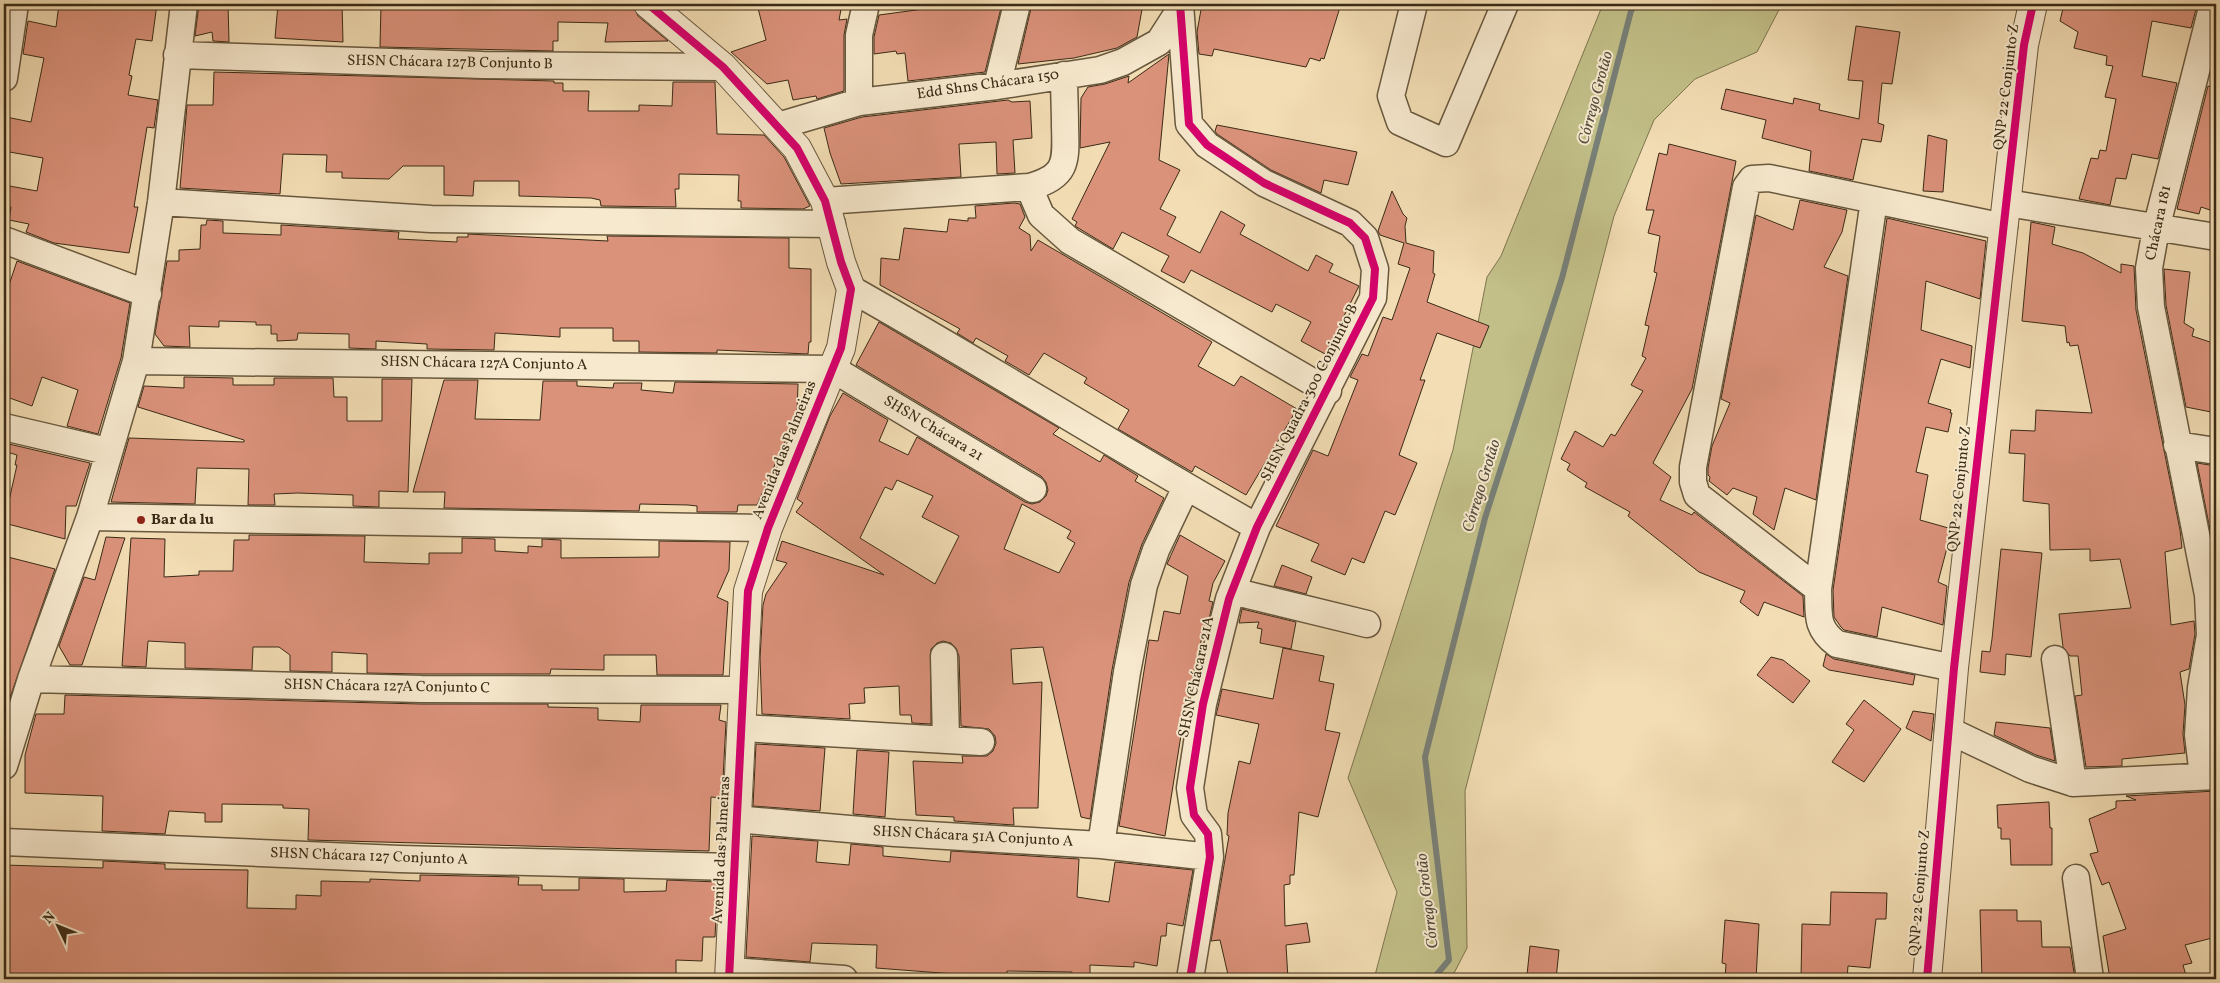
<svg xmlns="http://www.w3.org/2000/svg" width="2220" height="983" viewBox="0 0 2220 983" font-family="Vollkorn,serif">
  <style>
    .green { fill: #c2bf88; stroke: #7e754f }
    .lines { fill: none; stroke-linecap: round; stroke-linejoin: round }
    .stream { stroke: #788078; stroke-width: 6 }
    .building { fill: #db927b; stroke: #3a2b16; fill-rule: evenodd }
    .minor-casing { stroke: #68583e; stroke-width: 29 }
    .tertiary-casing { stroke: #68583e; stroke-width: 30 }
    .minor { stroke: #f7e9ce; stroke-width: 26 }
    .tertiary { stroke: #f7e9ce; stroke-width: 28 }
    .cycleway-casing { stroke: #f7e9ce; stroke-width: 11 }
    .cycleway { stroke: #d6006c; stroke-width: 8 }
    .poi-dot { fill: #8f2418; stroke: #f7e9ce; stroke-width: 2 }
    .labels { text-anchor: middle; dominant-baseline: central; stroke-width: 4; stroke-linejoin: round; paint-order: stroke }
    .street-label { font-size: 15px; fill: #3a2b16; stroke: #f7e9ce }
    .poi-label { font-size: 15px; font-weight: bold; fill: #3a2b16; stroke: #f7e9ce; text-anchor: start }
    .water-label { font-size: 16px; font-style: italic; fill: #544e3f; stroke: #f7e9ce }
  </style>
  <rect width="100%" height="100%" fill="#f3ddb4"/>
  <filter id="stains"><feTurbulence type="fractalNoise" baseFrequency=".004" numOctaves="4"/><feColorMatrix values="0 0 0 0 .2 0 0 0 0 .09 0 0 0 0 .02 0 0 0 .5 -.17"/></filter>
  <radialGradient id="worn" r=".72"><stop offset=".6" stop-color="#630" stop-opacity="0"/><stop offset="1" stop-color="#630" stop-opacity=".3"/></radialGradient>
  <path class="green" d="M1603,4H1782L1757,52L1695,79L1654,120L1614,216L1465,791L1467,948L1451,979H1374L1397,892L1348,778L1453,450L1487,277L1501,256Z"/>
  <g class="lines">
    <path class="stream" d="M1433,979L1449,960L1425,757L1485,518L1562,278L1631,11L1635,4"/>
  </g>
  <path class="building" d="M59,4H157L152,41L136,39L129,75L132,76L128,95L158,100L154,128L147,127L134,207H138L129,253L54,243L26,232L29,224L9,220L11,207L4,205V185L37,191L43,158L4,151V134L6,117L31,122L44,58L23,54L28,21L56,27Z
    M199,4H228L229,42L213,41L212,32L195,36Z
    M278,4H342L343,42L275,38Z
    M381,4H633L638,16L668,41L605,42L608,23L558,22V41H553V51L380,47Z
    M757,4H842L839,20L847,19L844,35V91L817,99L816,96L793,100L788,80L767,84L731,52L766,40Z
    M931,4H1002L985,72L908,81L905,53L897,54L896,51L874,54V37L879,15L931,8Z
    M1032,4H1143L1137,37L1117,48L1074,58L1018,64Z
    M1202,4H1341L1324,59L1321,58L1320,61L1310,58L1306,67L1214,49L1212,56L1199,54L1197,32Z
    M2064,4L2082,8L2084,4H2169L2196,9L2191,28L2152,21L2142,76L2177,83L2158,159L2132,154L2126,179L2116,178L2110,205L2079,199L2091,158L2098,159L2100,150L2106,151L2116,99L2105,97L2113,66L2106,65L2107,56L2074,48L2078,32L2060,21Z
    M1856,26L1900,32L1892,84L1882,83L1878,123L1884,125L1881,142L1862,139L1853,180L1809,171L1811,151L1762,138L1766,120L1721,109L1726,89L1793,104L1794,98L1820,104L1819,110L1859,119L1863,81L1848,80Z
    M1169,54L1159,160L1180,170L1160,209L1176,217L1167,235L1200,253L1221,211L1245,225L1240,234L1308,271L1316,255L1333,264L1329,272L1359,286L1325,354L1301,341L1311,322L1276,304L1272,312L1191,270L1184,283L1161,271L1169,256L1122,232L1113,249L1075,226L1077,222L1072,219L1110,142L1080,148L1081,98L1088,87L1105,84L1129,76L1128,83Z
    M214,72L554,81V83H563V91H589L588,111H639V105L672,106L673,82H715L717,134L764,135L784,157L810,206L803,209L741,208V201H738L739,175L679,174V189H675L676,207L601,206L600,200L591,198L519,196V181H474L473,196L444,195V166H403L389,179L342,178V172H326L327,155L283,154L280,194L180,188L187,105H213Z
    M2208,86L2216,88V212L2201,207L2199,214L2177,209Z
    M1008,100L1012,102L1030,101L1032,138L1013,140L1015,173L997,174L996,142L959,144L961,177L841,184L830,153L824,128L862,117Z
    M1217,125L1357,152L1348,185L1324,180L1321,193L1271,170L1217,134L1215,131Z
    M1928,135L1947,140L1943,192L1923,191Z
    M1669,144L1736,161L1692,389L1653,463L1671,477L1660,500L1692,515L1694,512L1803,596L1804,617L1764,602L1758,616L1740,602L1745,591L1699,572L1628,516L1630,512L1585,487L1587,483L1567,470L1570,464L1561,459L1575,431L1603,447L1611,434L1615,436L1643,391L1631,385L1646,358L1642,356L1649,326L1645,325L1657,273L1654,272L1660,236L1648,233L1654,210H1646L1659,153L1667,155Z
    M1392,191L1403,214L1407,218L1405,226L1406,243L1434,251L1433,273L1435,274L1427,302L1489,326L1480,348L1437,333L1420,380H1425L1399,455L1417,463L1395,515L1385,511L1364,563L1352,558L1345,575L1311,561L1319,544L1276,526L1313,450L1328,456L1358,380L1350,377L1362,354L1368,356L1383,317L1392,320L1410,268L1398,264L1404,243L1380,235L1378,231Z
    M1800,200L1847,210L1842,232L1824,267L1848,276L1816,500L1785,488L1774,530L1753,514L1757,497L1733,488L1727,495L1709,481L1710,477L1708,475V468L1712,446L1730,403L1721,399L1756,215L1793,230Z
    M1014,203L1020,204L1025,217L1019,228L1030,235L1031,251L1038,240L1212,342L1198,366L1234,386L1241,376L1297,409L1246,495L1195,466L1192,472L1118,429L1129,410L1084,383L1087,378L1044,353L1029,375L1005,361L1008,356L976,338L973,343L957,333L960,329L880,285L881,258L899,260L904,228L947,232L949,219L968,221V218H976L975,206Z
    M1887,218L1986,241L1980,299L1926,281L1921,330L1972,346L1970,368L1941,359L1928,403L1951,410L1950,413H1952L1948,432L1926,427L1916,472L1928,475L1920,520L1952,529L1938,582L1947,586L1943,625L1882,607L1877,637L1844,630L1841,627L1834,617L1833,590Z
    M207,220L223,221V233L281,235V225L399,232L398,239L457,242V237H468V234L608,241L607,236L789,238V268L811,269V342H809L808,354L717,350V353L639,352V341H613V328H560V337L495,333L494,350L427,349V344L376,341V349L349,348V334L298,333L297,340L277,341V334H271V325H256V322L219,321V327L189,326L190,347L164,346L155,334L167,261H179V250L200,249L201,225H206Z
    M2031,222L2055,227L2052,244L2083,253L2121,273V264L2134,266L2136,310L2180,530L2182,548L2165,552L2171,625L2194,621L2195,634L2189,669L2180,672L2185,705L2183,734L2185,753L2122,759V766L2086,767L2075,696L2082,695L2078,656H2070L2063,647L2059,614L2131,608L2120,559L2090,561V549L2050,550L2049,504L2023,501L2025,454L2009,453L2011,430L2035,431L2036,410L2092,413L2078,345L2070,346L2069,342L2067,343L2065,326L2022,321Z
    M17,261L130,303L121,358L98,434L67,426L78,390L42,377L32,406L4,396V300Z
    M2164,269L2190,272L2184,323L2194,329L2192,336L2216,344V413L2186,407L2166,305Z
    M879,322L1059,428L1053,434L1100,462L1104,455L1138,476L1135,481L1164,498L1142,544L1129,582L1112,670L1090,819L1081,817L1043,647L1011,649L1013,684L1042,682L1038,808H1013L1014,825L954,821V817L916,815L913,761L963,763L962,756H987L993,751L996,743L995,736L989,729L961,726L959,656L956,648L951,643L943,641L937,643L931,649V724L912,723L911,715H900L899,686L864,688L865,703L849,704L850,719L762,714L760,658L763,605L766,594L787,563L776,560L782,541L884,575L796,512L803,503L797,499L830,416L843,393L888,420L879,441L908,455L917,437L1025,502L1032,504L1040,502L1046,496L1048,490L1046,482L1041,476L856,365ZM897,480L933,496L922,517L959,536L935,584L860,538L885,487L892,490ZM1022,504L1071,531L1067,538L1075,543L1059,573L1004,549Z
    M184,377L233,378V385H274V378H333L334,397H347V421H382V379H412L408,492L379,491V507L353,506V495L298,493L274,494L275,505H248L249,469L197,468L195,504L111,502L129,438L244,442V440L138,407L144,386L184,388Z
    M444,380H478L475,419L540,420L543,381H577V386L613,388L614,383H642L641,390L673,393L675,382L798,384L797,415L757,505H738L737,512H697V506L688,505L640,504L639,511L444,508L445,492H413Z
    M9,444L90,463L76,506H66L65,539L4,523L17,465H15L17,455L7,452Z
    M2197,463L2216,466V535H2211Z
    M249,535L365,536L364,562L429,564V553H462V538L495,539V551L528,553V546L542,547V539L561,540V558L659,557V541L730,542L729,570L717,597L728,602L723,675H657L656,655H604V670L551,669L550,674H421L367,673V654L332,652V672L290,671V655L279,647H253L252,670L185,668V643L148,641L146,667L122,666L131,538L165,539L164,577L199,575V571H233L234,540H249Z
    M1180,535L1225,561L1213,583L1209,601L1213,602L1208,623H1205L1182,729L1165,836L1119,826L1149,640L1158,641L1164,611L1180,614L1188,576L1167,564Z
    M106,537L125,538L82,665H70L59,646L84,577L95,580Z
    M2001,549L2042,553L2031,657L2006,654L2005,675L1980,672L1982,651L1990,652L1992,639Z
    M4,556L55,569L6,709L4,708Z
    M1282,565L1312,577L1306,594L1274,586Z
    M1242,609L1296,622L1291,649L1260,643L1262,629L1257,628L1259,622L1239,623Z
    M1283,648L1324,656L1319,681L1334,684L1325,730L1340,733L1318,817L1299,812L1294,875H1290V884L1284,885L1285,926L1307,923L1310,942L1286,945L1288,979H1229L1220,940L1211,941L1229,836L1227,835L1228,813L1239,761L1250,764L1259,724L1216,715L1218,707L1222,689L1273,699Z
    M1826,654L1834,659L1915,675L1913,685L1829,670L1823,666Z
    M1771,657L1783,660L1810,681L1793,703L1757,675Z
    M65,695L421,704H548V707L598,708V720L640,722L641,705H721L719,720L726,722L722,798L711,797L709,851L308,840L309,809L283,808V805L222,804V822H205V813L169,811L165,834L102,831L103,796L25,793V755L36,714H64Z
    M1864,700L1901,729L1864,782L1832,762L1854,730L1846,724Z
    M1913,711L1934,714L1931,741L1906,728Z
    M1996,722L2050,728L2055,761L2036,755L1994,735Z
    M756,744L825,748L820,811L753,806Z
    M857,750L889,752L885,817L853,814Z
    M2216,791V937L2185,945L2192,963L2183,965L2187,979H2110L2103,936L2126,929L2109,882L2102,885L2090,854L2098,852L2089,819L2116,808V801L2136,800L2126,796Z
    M2049,802L2050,828H2052V865H2011L2010,839H2001V828H1998L1997,805Z
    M752,836L818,841L816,862L849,865L851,844L883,847V856L950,862L951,851L1079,859L1077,897L1109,902L1115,862L1193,870L1183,926L1167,923L1166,936H1161L1157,966L1134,962V967L1090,965V979H1072V972L1007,971V978L876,968L877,945L812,943L810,962L746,957Z
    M103,861L165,864V869L248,870L247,908L296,909V895L321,896V881L370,882V879L420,881V875L519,877L518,885H542V890H579V878L624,879V892L666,891L667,880L718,882L715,937H703L702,961L676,960V979H299L253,977V979H4V865L103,868Z
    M1831,892L1887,893L1886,919H1876L1870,968L1848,966L1847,979H1801L1802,924L1830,925Z
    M1980,910H2017V921H2041L2042,947H2070L2075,979H1982Z
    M1725,920L1759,924L1756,979H1725L1726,964L1722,963Z
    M1530,946L1559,950L1556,979L1527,975Z"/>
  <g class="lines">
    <g class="minor-casing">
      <path id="minor" d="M1180,4L1189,124L1207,145L1264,183L1350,223L1365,238L1375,269L1373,298L1257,527L1229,599L1203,704L1190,788L1194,815L1208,834L1210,857L1190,979
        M1414,4L1391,96L1400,122L1446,143L1505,4
        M177,55L483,65L723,67
        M4,78L15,4
        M997,86L1017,4
        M859,102V35L866,4
        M778,126L859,102L997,86L1100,70L1123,62L1159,42L1179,11
        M1029,187L1041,215L1070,241L1328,391
        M1874,200L1818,589C1819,614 1815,628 1837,644L1954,668
        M825,201L1029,187C1068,177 1066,161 1065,126C1065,109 1064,92 1064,75
        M161,202L431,219L832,224
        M2007,203L2216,237
        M4,240L148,294
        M851,289C988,366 1120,450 1257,527
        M136,361L833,369L1033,489
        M4,427L107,451
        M2177,445L2216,451
        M90,517L768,528
        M1818,589L1697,495L1693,482V467L1746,187L1752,179L1769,178L2004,227
        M1232,591L1367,624
        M944,656L946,739
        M2055,659L2073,783
        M31,679L421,689L743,690
        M743,728L981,742
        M1948,730L2030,769L2073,783L2216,776
        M4,766L31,679L90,517L136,361L161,202L184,4
        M2203,776L2198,735L2201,688L2210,635L2208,595L2151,307L2149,268L2156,229L2213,4
        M735,819L895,833L1101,845L1210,857
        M4,842L399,859L734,867
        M1101,845L1127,672L1144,585L1156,550L1186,487
        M2076,878L2090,979
        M730,971L844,979"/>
    </g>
    <g class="tertiary-casing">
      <path id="tertiary" d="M648,4L723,67L797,148L825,201L841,262L851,289L841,348L768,528L748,591L729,979
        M1927,979L1954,668L2024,45L2033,4"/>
    </g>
    <use href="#minor" class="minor"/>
    <use href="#tertiary" class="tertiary"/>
    <g class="cycleway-casing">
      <path id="cycleway" d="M648,4L723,67L797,148L825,201L841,262L851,289L841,348L768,528L748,591L729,979
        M1180,4L1189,124L1207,145L1264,183L1350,223L1365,238L1375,269L1373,298L1257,527L1229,599L1203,704L1190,788L1194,815L1208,834L1210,857L1190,979
        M1927,979L1954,668L2024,45L2033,4"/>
    </g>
    <use href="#cycleway" class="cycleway"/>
  </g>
  <circle class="poi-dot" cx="141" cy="520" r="5"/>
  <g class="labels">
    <g class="street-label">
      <text transform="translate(450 63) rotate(1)">SHSN Chácara 127B Conjunto B</text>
      <text transform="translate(988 85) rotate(-8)">Edd Shns Chácara 150</text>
      <text transform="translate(2007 87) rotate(-83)">QNP 22 Conjunto Z</text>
      <text transform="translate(2159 223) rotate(-78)">Chácara 181</text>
      <text transform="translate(484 364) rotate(1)">SHSN Chácara 127A Conjunto A</text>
      <text transform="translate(1310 393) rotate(-63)">SHSN Quadra 300 Conjunto B</text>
      <text transform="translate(933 429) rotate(31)">SHSN Chácara 21</text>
      <text transform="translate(785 450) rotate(-68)">Avenida das Palmeiras</text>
      <text transform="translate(1960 489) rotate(-84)">QNP 22 Conjunto Z</text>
      <text transform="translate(1197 677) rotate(-78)">SHSN Chácara 21A</text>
      <text transform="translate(387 687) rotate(1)">SHSN Chácara 127A Conjunto C</text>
      <text transform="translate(973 837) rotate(3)">SHSN Chácara 51A Conjunto A</text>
      <text transform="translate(722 850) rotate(-87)">Avenida das Palmeiras</text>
      <text transform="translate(369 857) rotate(2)">SHSN Chácara 127 Conjunto A</text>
      <text transform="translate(1920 893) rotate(-85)">QNP 22 Conjunto Z</text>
    </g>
    <g class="poi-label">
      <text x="151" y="520">Bar da lu</text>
    </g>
    <g class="water-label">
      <text transform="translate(1596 98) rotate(-75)">Córrego Grotão</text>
      <text transform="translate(1482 486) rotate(-73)">Córrego Grotão</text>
      <text transform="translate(1428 901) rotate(-97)">Córrego Grotão</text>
    </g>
  </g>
  <rect width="2220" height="983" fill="none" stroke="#f3ddb4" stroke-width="20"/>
  <rect x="5" y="5" width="2210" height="973" fill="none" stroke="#3a2b16" stroke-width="2.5"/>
  <rect x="10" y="10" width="2200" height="963" fill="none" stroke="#3a2b16"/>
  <g transform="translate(58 926) rotate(313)" stroke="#f7e9ce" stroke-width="4" paint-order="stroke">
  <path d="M0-4L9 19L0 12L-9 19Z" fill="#3a2b16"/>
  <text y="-8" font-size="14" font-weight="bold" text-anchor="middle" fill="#3a2b16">N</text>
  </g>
  <rect width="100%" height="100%" filter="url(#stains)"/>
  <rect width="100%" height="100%" fill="url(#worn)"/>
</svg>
